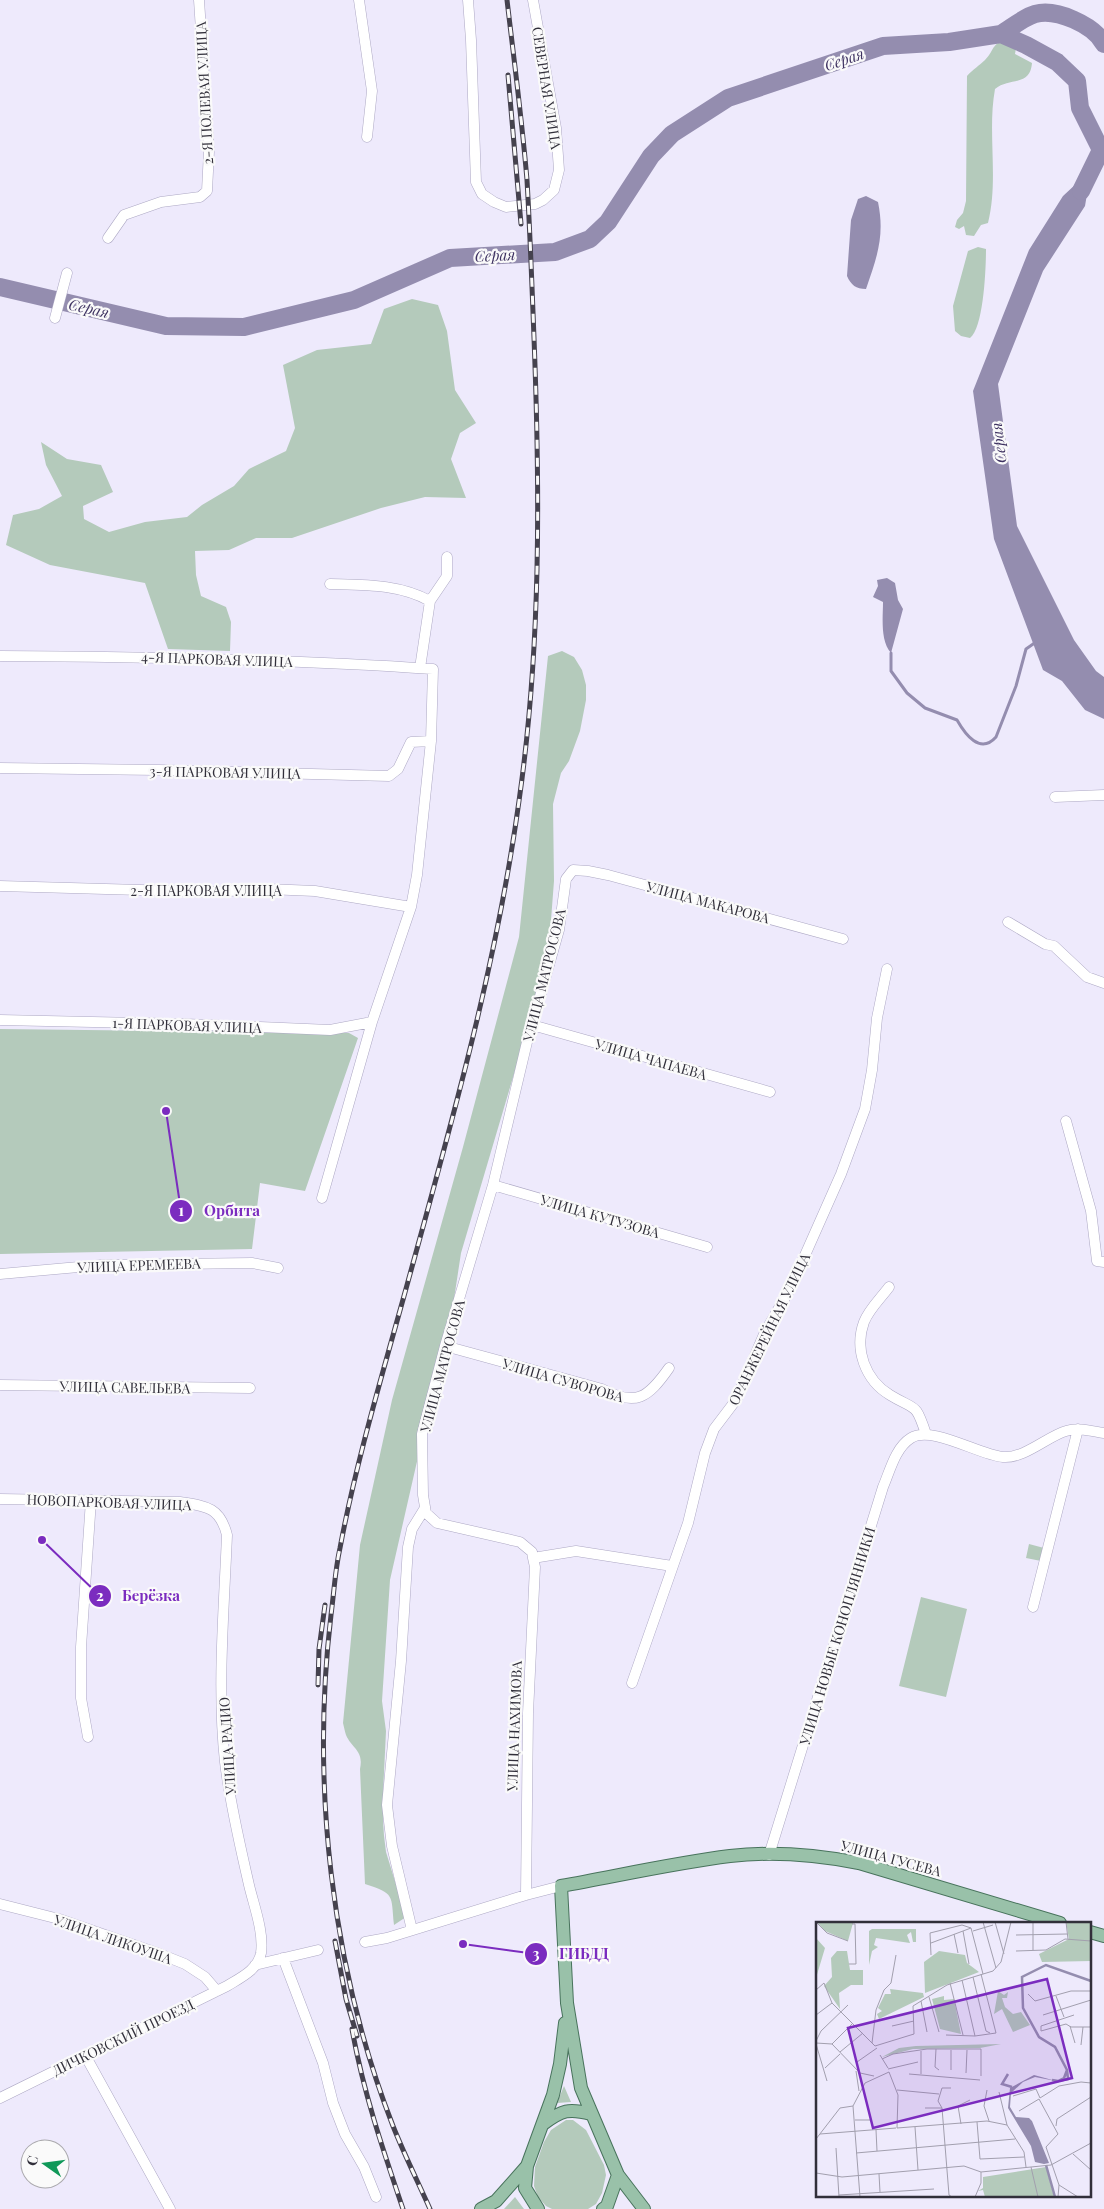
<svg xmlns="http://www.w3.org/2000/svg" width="1104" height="2209" viewBox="0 0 1104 2209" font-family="'Playfair Display',serif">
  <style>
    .green { fill: #b4cabb }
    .water { fill: #948daf }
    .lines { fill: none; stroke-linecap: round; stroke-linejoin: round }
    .stream { stroke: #948daf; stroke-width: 3 }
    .river { stroke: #948daf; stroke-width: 18 }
    .minor-casing { stroke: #ada8c4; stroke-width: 11 }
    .major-casing { stroke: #48735c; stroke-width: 14 }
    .minor { stroke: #fff; stroke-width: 10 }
    .major { stroke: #99c1a9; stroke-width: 12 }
    .rail-casing { stroke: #45424e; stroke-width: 5 }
    .rail { stroke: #fafafa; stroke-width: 3; stroke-dasharray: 9; stroke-linecap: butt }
    .labels { text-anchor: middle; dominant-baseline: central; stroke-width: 4.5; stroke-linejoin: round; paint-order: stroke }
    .street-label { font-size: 14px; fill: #312f3a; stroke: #fafafa }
    .water-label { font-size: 15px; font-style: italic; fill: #3e3261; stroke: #fafafa }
    .inset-river { fill: none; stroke: #948daf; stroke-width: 2.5 }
    .inset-road { fill: none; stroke: #a29fae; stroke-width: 1 }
    .view { fill: #7b2cbf; fill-opacity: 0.15; stroke: #7b2cbf; stroke-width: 2.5 }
    .inset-edge { fill: none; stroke: #312f3a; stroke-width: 2.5 }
    .leader { fill: none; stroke: #7b2cbf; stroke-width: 2 }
    .callout-dot { fill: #7b2cbf; stroke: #fafafa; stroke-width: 2 }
    .mark-label { font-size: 15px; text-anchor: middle; font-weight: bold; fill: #fff }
    .callout-label { font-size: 15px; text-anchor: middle; font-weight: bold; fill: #7b2cbf; stroke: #fafafa; stroke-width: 4.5; stroke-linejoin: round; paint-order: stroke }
  </style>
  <rect width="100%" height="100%" fill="#eeeafc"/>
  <path class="green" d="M1004,40L1013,44L1016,48L1015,54L1032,63C1030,87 1010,77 995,89C987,133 999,179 988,223L981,225L974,236L966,235L964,226L959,229L955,227L957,220L963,213L966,201L967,76C973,69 979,66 985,60C994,51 991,45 1004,40Z
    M978,247L986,249C986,267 984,327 970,338L961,336L955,331L953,306L968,251Z
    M412,299L438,305L447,331L455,390L476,423L460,433L451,459L466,498L425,497L381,508L292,538H256L229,550L195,551L196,575L201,596L226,607L231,622L230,651L168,649L145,583L50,565L6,545L13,515L39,509L62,496L46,465L41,442L67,459L101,465L113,492L83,506L84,519L109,532L145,522L187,517L202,505L234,486L249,469L286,451L295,428L283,365L317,350L371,344L384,309Z
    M562,651L574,657L582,670L586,685V700L580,731L569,761L561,773L553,804L554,881L548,959L461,1253L454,1299L390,1580L382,1701L386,1731L383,1794L387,1805L383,1820L384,1836L386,1852L406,1917L394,1925C391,1894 395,1894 365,1884L360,1769C364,1750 352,1749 346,1735C345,1732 344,1727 343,1723L360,1545L392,1400L463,1147L519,937L548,656Z
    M0,1029L349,1033L358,1038L305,1191L260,1183L252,1249L0,1254Z
    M1029,1544L1044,1548L1041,1561L1026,1558Z
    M921,1597L967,1609L946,1697L899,1686Z
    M564,2086L571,2102L557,2103Z
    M566,2120H573L586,2130L604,2165L606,2175L602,2193L596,2204L588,2209H552L546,2206L538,2197L534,2186L535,2167L544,2142L551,2130Z
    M515,2197L524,2209H504Z"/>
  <path class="water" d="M1091,170L1085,206L1043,271L998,384L1017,526L1074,640L1096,671L1104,677V719L1085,710L1062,681L1043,670L994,539L973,391L1029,250L1063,196Z
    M866,196L878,202C885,236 877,257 866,289C856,289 851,285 847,276L851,220L858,199Z
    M887,578L895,583L898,600L903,609L891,653C880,641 883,617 883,602L873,597L878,586L877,580Z"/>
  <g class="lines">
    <path class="stream" d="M891,653V671L907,693L925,708L957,720C965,734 980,755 996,737L1016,686L1026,649L1036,642"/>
    <path class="river" d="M1001,34C1011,28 1024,17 1035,14C1056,8 1094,25 1104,44
      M0,287L166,326L244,327L354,300L450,258L555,252L590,239L608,222L651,156L672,134L728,98L883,46L949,42L1001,34L1026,45L1057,62L1077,81L1080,108L1101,150L1081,191"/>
    <g class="minor-casing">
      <path id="minor" d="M359,0L372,91L367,137
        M468,0L471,40L476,182L482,194L494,202L506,207L535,204L543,200L554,190L559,170L556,128L533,0
        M108,238L124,215L161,202L200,197L207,191L209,151L199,0
        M55,318L67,273
        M330,584C365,585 399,584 430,601
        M0,656C144,657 289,659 433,669L431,741L417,875L411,907L372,1022L322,1198
        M420,668L430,601L447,576V557
        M0,768L159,770L389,776L398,769L411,742L431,741
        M1055,797L1104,795
        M0,886L211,892L267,889L315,891L411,907
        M1008,922L1045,944L1054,946L1087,977L1104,983
        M0,1020L185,1024L330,1030L372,1022
        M532,1025L770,1092
        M1066,1121L1091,1211L1097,1261L1104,1262
        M493,1185L707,1247
        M0,1274L101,1265L252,1263L278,1268
        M889,1287C881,1298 869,1309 864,1322C854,1349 865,1380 890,1395C916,1411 915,1401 926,1434
        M445,1346L602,1389C636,1407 648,1398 669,1368
        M0,1385L250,1388
        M0,1499L180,1502C206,1506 220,1507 227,1535C224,1609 217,1689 225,1762C230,1804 240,1845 249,1885C254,1906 264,1932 261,1953C258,1970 240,1978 227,1986L0,2098
        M672,1566L576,1551L533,1558L532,1552L520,1542L437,1523L426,1513L423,1495L422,1434L445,1346L493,1185L527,1042L559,930L566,879L573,870L588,871L608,875L843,939
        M1033,1607L1078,1429
        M632,1683L688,1523L705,1453L714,1429L736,1400L765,1332L790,1289L841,1174L865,1109L872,1070L877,1018L887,969
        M88,1737L81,1698V1647L91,1500
        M769,1855L883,1487C890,1471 895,1448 911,1438C932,1425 979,1455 1003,1457C1024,1459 1048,1436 1066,1431C1079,1427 1091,1431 1104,1433
        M526,1895L528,1713L535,1567L533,1558
        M0,1904L59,1919L160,1954L185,1964L205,1977L217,1991
        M412,1930L392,1846L387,1805L401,1661L408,1547L412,1529L425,1508
        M365,1942L387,1938L526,1895L561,1886
        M283,1958L323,2063L333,2103L345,2134L364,2167L376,2197
        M255,1965L318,1950
        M85,2055L170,2209"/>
    </g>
    <g class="major-casing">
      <path id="major" d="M1090,1932L1104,1936
        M543,2124C562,2110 569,2108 591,2114
        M481,2209L496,2201L527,2166
        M538,2209L525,2188L527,2166L553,2095L560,2064L565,2023
        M603,2209L607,2206L618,2175
        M644,2209L618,2175L581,2088L567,2003L561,1886C617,1876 674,1863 730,1856C773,1851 817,1855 859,1863L1060,1923"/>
    </g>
    <use href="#minor" class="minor"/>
    <use href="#major" class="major"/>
    <g class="rail-casing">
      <path id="rail" d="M508,75L521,224
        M318,1685L319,1649L325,1605
        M335,1941L346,1999L357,2036
        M352,2029C363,2091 383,2150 403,2209
        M430,2209C418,2182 404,2154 393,2126C331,1967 311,1784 331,1615C334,1593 335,1570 340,1548C356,1463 381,1379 404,1296C449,1132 496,969 519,801C541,647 540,492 534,338C532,285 530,232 527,180C522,120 514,60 507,0"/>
    </g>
    <use href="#rail" class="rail"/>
  </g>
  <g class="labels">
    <g class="street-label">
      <text transform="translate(547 88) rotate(81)">СЕВЕРНАЯ УЛИЦА</text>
      <text transform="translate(204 93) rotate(-93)">2-Я ПОЛЕВАЯ УЛИЦА</text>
      <text transform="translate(217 659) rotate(2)">4-Я ПАРКОВАЯ УЛИЦА</text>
      <text transform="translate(225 772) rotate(1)">3-Я ПАРКОВАЯ УЛИЦА</text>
      <text x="206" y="890">2-Я ПАРКОВАЯ УЛИЦА</text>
      <text transform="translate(708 902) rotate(15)">УЛИЦА МАКАРОВА</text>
      <text transform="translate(544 975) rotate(-76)">УЛИЦА МАТРОСОВА</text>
      <text transform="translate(187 1025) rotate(2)">1-Я ПАРКОВАЯ УЛИЦА</text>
      <text transform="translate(651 1059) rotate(16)">УЛИЦА ЧАПАЕВА</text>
      <text transform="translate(600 1216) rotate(16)">УЛИЦА КУТУЗОВА</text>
      <text transform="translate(139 1265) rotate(-2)">УЛИЦА ЕРЕМЕЕВА</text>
      <text transform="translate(769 1329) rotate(-64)">ОРАНЖЕРЕЙНАЯ УЛИЦА</text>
      <text transform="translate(442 1366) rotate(-75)">УЛИЦА МАТРОСОВА</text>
      <text transform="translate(563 1380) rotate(16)">УЛИЦА СУВОРОВА</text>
      <text transform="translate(125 1387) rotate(1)">УЛИЦА САВЕЛЬЕВА</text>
      <text transform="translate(109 1502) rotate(2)">НОВОПАРКОВАЯ УЛИЦА</text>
      <text transform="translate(837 1636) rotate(-73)">УЛИЦА НОВЫЕ КОНОПЛЯННИКИ</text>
      <text transform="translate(514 1726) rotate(-88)">УЛИЦА НАХИМОВА</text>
      <text transform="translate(227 1746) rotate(-94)">УЛИЦА РАДИО</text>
      <text transform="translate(891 1858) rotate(15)">УЛИЦА ГУСЕВА</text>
      <text transform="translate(113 1939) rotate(19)">УЛИЦА ЛИКОУША</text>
      <text transform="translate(123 2037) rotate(-26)">ДИЧКОВСКИЙ ПРОЕЗД</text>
    </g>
    <g class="water-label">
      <text transform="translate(844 59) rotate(-19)">Серая</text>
      <text transform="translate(495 255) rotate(-3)">Серая</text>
      <text transform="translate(89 308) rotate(13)">Серая</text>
      <text transform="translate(998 443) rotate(-97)">Серая</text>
    </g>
  </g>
  <g transform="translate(816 1922)">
    <rect width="275" height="275" fill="#eeeafc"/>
    <path d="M1,0H112L37,1L32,19L9,9ZM250,0H275V39L226,40L223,32L253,17ZM56,7H100V20H97L95,10L91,13L94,21L60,16L58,23L62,25L56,29L53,43V9ZM0,16L9,26L0,56ZM21,29H31L34,48H47V63H35L23,71L24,87L8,64L16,55L15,36ZM123,29L149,33L151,41L163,50L109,71L108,40ZM74,67L107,71L108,75L63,97L61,92L66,89L62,86L69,72H75ZM182,69L188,73L192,70L191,76H186L189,85L197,92L205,90L214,103L197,110L186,87L178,92ZM128,74V78L138,77L145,112L124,107L116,77ZM185,122L164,126L97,127L66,135L83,126L100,124ZM230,245L238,275H169L167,268L162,269L167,266V255Z" fill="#b4cabb"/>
    <path d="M218,153L240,159L219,155L207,160L195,171L194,185L200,195L213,196L216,199L233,241L228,242L219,240L215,224L192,186L194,166Z" fill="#948daf"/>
    <path class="inset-river" d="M192,152L186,162L196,165M236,158L242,159L248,156L251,148L239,125L223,115L207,86L206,55L230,43L275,59M242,159L252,157L251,148M230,243L239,275"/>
    <path class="inset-road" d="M0,0L11,11L32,19M167,0L180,46M179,0L188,32M217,0V28M250,0L252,17M155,6L167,52M147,9L153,42M157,9L177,3M138,12L142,31M200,13L251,12M115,21L155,6M200,29L230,28L249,17L275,19M115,33L114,11L146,3L155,6M33,42H40L39,2H36M157,55L170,109L174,111M146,58L159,114M134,61L147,113M0,68L8,61L16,81L59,124L98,112L97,84L131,63L177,49L185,40L195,0M212,72L219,79L255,69H275M240,74L248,95M113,75L123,110M105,79L111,110M0,93L16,81M227,93L275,78M258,93L225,104V109L250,102L255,105H275M76,104L98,99M254,104L259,121M130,113L159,114L180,111L165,52M0,119L5,109L32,83M0,121L16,122M56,121L60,88L68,68L75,61L80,33M0,122L11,159M16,122L37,101M16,122L44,151L58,154M265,123L267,105M120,127L119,145L123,148M105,129V152M24,130L47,111M64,133L72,146M66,137L77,132L111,127H165V154M41,140L61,126M9,146L24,132M72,147L102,140M135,148V128M40,149L43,169M150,151L151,128M93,152L164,158M135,166H126L122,179L126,186L133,273L136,275M81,168L123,172M171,168L168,184L173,199M183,170L191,203M197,174L220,167L224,176M224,176L243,164L265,160L275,161M223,177L242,212L230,225L243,263L242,275M109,186H126M203,189L223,177M39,198H54M161,200L164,237M145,202L142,184L154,178M240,204L241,197L275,175M99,205L102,248M60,208L61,229M4,212L80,206M0,217L24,186L37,184M20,226L23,275M40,231L199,217M257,232L275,248M164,237L208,235M215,245L222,275M0,251L26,255L148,244L165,250L235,243L275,221M63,252L64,270M243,263L262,275M23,273L118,267M44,275L37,184L49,161L73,150L82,173L81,206L171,199L191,203L208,230L210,245M159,275L165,261V250"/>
    <path class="view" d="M231,57L256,156L57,206L32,106Z"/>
    <rect width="275" height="275" class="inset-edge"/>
  </g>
  <path class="leader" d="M166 1111L181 1211M42 1540L100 1596M463 1944L536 1954"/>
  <g class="callout-dot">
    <circle cx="166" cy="1111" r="5"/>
    <circle cx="42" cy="1540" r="5"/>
    <circle cx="463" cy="1944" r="5"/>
    <circle cx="181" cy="1211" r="12"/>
    <circle cx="100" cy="1596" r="12"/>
    <circle cx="536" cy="1954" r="12"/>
  </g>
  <g class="mark-label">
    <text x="181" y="1216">1</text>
    <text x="100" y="1601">2</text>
    <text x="536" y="1959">3</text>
  </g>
  <g class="callout-label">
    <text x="232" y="1216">Орбита</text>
    <text x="151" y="1601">Берёзка</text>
    <text x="584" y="1959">ГИБДД</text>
  </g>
  <g transform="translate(45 2164) rotate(284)"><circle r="24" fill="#fafafa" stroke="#aaa9ad"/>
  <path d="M0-4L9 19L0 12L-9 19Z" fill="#0f9858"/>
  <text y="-8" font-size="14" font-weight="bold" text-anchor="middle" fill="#312f3a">С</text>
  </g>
</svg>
